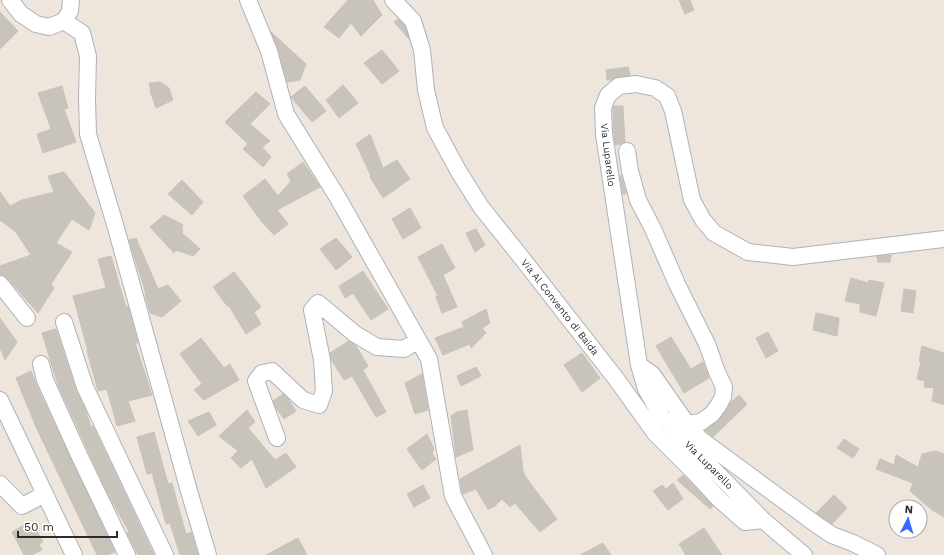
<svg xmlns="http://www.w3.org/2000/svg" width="944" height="555" viewBox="0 0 944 555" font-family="'Work Sans',sans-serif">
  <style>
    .building { fill: #c9c4bb; stroke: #cac2b6 }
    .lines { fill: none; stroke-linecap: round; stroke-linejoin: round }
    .minor-casing { stroke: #adb1bc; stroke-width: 18 }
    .minor { stroke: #fff; stroke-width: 16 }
    .labels { text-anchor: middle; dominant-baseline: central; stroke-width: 4; stroke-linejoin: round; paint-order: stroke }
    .street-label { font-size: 10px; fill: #2b2b2b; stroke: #fff }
  </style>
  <rect width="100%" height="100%" fill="#eee6dd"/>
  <path class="building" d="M348,0H373L382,15L361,36L351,23L339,38L324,27Z
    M679,0H690L694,10L685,14Z
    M0,12L18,31L0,49Z
    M398,19L405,26L409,39L394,22Z
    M271,32L306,64L300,80L287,82L278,48Z
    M382,50L399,71L382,84L364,63Z
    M628,67L630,75L618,77L612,80H607L606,70Z
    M160,82L169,88L173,100L156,108L150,91H151L149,83Z
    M343,85L358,103L339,118L326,100Z
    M62,86L68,108L64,109L76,142L43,153L37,134L51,129L38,93Z
    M305,86L326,111L312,122L291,97Z
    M256,92L270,104L250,124L270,141L262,147L271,157L263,167L243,149L248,144L225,122Z
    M614,106H623L625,142L620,144L615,145L614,136L613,109Z
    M370,134L383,168L397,160L410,179L383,198L370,177L371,176L356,144Z
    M303,162L320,187L277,210L288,224L274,235L261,221L243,196L265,179L278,196L291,181L287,174Z
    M64,172L95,213L89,230L72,219L56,243L72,252L51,284L54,288L38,313L7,278L4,275H0V266L31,255L16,232L0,220V192L10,206L22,200L54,192L48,176Z
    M621,175L626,194H623L620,176Z
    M182,180L203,202L192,215L168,194Z
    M410,208L421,228L403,239L392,219Z
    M164,215L183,225L181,228L183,229L182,233L200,249L193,256L176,250L174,253L150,227Z
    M476,229L485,245L475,252L466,233Z
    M136,238L158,289L168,285L181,301L162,317L150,313L145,294H146L129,240Z
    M336,238L352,257L336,270L320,249Z
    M442,244L455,268L443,275L457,307L442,313L436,297L438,296L418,257Z
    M891,255L890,262H878L877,256Z
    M111,256L126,307L128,306L138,343H135L152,395L128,401L135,421L117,426L107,389L98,391L87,351H88L73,296L106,288L98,259Z
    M363,271L388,309L371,320L353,293L345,298L339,286Z
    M234,272L261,307L254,312L261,324L246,334L229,306L228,307L213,287Z
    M851,278L868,283L869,280L884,283L876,316L860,312V304L845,301Z
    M904,289L916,291L913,313L901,311Z
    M486,309L490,323L482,328L486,333L471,348L470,344L443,355L435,338L464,327L462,322Z
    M816,313L839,318L837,336L813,330Z
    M0,318L17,342L5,360L0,348Z
    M56,329L76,390L85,408L91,427L93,426L154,555H138L127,533L129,532L107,492L58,385L42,333Z
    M768,332L778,351L766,358L756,338Z
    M671,337L691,369L703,362L709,378L684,393L656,346Z
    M201,338L224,368L230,364L239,380L204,400L194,390L202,384L180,354Z
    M349,341L356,346L368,366L363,370L386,412L376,417L352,376L344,380L332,361L330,353Z
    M922,346L944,353V405L932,401L934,388L924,387L925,381L917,379L921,362L919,361Z
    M582,353L600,378L582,392L564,365Z
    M476,367L481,376L461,386L457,376Z
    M31,371L40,393L115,552L107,555H97L36,427L16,378Z
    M422,374L428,410L415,414L405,383Z
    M283,394L288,399L296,411L284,419L276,408L273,401Z
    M739,395L747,404L713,437L705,430L719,420L730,403Z
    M247,410L255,422L248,428L275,460L286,453L296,467L266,488L252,459L241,468L231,458L238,451L219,436Z
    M467,410L473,450L456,457L451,416L457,412Z
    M209,412L216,425L198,436L188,421Z
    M154,432L168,484L172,483L186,534L191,532L198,555H180L170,523L166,524L152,473L147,474L137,437Z
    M427,434L434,449L432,454L436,459L422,470L407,449Z
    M844,439L859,449L853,458L837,448Z
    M520,445L523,471L525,476L557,519L540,532L515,503L510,507L502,499L495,506L488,509L476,489L463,494L462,490L460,479Z
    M936,451L944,454V517L932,510L910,491L913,483L876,469L880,459L894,465L896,455L918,467L922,454Z
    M683,475L713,506L710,509L677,480Z
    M673,483L683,499L668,510L653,491L662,485L666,489Z
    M423,485L430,498L414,507L407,494Z
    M834,495L847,508L832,524L816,513Z
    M28,523L31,529L35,527L43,542L39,544L42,550L32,555H24L12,532Z
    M704,528L722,555H686L679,544Z
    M298,538L307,555H266Z
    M603,543L611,555H580Z"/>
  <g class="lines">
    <g class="minor-casing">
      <path id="minor" d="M10,0L21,14L36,24L49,27L64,21L70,11L71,0
        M248,0L269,51L286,114L338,198L429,359L453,496L484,555
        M393,0L413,21L422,50L426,90L435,128L459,172L481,207L521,257L617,380L655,433L692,470L719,499L745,522L763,520L804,555
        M64,21L82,33L88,56L87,98L88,134L116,228L189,491L208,555
        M627,151L630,171L638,200L653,229L677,284L707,344L717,372L724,387L723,397L718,406L712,414L701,422L687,424
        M0,284L27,318
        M64,322L85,387L165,555
        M41,364L45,380L79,455L127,555
        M639,365L652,374L687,424L700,439L817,525L832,535L853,543L877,555
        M0,400L74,555
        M277,438L256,381L262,373L272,371L303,400L319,405L324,391L322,360L312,310L318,303L355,334L377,347L404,349L418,340
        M0,484L22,506L45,494
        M763,520L662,417L646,389L639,365L604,134L603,108L608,95L619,86L636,84L655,88L667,96L673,111L692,200L703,220L714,233L748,252L793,257L944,239"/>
    </g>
    <use href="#minor" class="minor"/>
  </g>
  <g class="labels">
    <g class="street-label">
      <text transform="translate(608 155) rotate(83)">Via Luparello</text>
      <text transform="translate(560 307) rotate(52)">Via Al Convento di Baida</text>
      <text transform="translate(709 465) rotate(45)">Via Luparello</text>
    </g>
  </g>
  <g transform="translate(908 519) rotate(5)"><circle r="19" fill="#ffffff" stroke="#aaaaaa"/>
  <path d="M0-3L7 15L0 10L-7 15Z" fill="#396aff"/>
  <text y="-6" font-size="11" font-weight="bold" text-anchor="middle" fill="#2b2b2b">N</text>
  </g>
  <path d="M18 531v6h99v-6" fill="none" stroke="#2b2b2b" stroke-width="2"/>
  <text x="24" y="531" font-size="12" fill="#2b2b2b" stroke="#ffffff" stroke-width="3" paint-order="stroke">50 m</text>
</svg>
